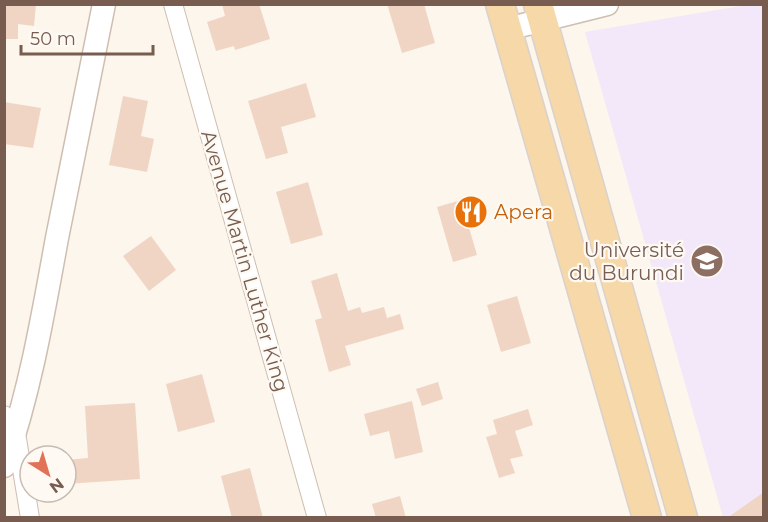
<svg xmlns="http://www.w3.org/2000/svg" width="768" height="522" viewBox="0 0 768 522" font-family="Montserrat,sans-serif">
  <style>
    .education { fill: #f2e8f9 }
    .building { fill: #f1d5c4 }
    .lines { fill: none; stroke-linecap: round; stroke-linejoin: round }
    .minor-casing { stroke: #cebeb1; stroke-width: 20 }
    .tertiary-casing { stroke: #cebeb1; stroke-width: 25 }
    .primary-casing { stroke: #d9d1ce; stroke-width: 31 }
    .minor { stroke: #fff; stroke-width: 18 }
    .tertiary { stroke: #fff; stroke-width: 22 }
    .primary { stroke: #f7d8a8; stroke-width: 28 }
    .labels { text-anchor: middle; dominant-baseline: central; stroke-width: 4.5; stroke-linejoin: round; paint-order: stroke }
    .food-label { font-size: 20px; fill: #c56008; stroke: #fefaf3; text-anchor: start }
    .education-label { font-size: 20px; fill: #785e54; stroke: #fefaf3; text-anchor: end }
    .street-label { font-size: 20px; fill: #775c4f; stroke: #fefaf3 }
  </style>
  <rect width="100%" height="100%" fill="#fcf6ec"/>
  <path class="education" d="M747,5H763V517H723L585,32Z"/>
  <path class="building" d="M4,4H36L34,26L18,24V39H4Z
    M222,4H259L270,39L235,50L234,46L216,51L207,22L225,16Z
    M387,4H424L435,43L402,53Z
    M306,83L316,117L281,127L288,153L266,159L248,101Z
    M123,96L148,101L141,136L154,139L147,172L109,165Z
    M4,102L41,108L33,148L4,144Z
    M308,182L323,235L291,244L276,192Z
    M461,200L477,255L453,262L437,207Z
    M151,236L176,270L149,291L123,256Z
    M337,273L348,311L360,307L362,313L384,307L387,318L400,314L404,329L345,346L351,365L329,372L315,320L322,318L311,281Z
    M517,296L531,343L501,352L487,305Z
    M202,374L215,422L178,432L166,384Z
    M438,382L443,399L422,406L416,389Z
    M412,401L423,452L395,459L389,431L370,436L364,414Z
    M135,403L140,479L66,484V460L88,458L85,406Z
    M528,409L533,425L515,431L523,456L510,459L515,473L499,478L486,437L497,434L493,420Z
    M250,468L263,518H232L221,476Z
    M764,492V518H727Z
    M400,496L406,518H376L372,504Z"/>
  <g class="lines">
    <g class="minor-casing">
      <path id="minor" d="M173,4L317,518
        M4,415L16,433L30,518"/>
    </g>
    <g class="tertiary-casing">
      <path id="tertiary" d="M507,29L607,4
        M4,466C30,392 43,315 57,238C72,160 88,82 104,4"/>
    </g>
    <g class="primary-casing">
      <path id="primary" d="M500,4L647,518
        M538,4L683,518"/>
    </g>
    <use href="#minor" class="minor"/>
    <use href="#tertiary" class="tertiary"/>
    <use href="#primary" class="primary"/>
  </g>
  <defs>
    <g id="restaurant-disc" transform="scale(1.725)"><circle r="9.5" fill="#e8710a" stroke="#fefaf3"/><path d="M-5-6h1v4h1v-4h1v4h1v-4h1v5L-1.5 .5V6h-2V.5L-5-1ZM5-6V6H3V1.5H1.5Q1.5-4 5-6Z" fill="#fff"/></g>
    <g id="university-disc" transform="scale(1.725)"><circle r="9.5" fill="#8d6e63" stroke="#fefaf3"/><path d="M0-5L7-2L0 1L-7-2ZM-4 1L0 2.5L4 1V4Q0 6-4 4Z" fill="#fff"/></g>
  </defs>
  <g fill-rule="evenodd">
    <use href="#restaurant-disc" x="471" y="212"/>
    <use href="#university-disc" x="707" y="261"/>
  </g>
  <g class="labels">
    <g class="food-label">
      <text x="494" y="212">Apera</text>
    </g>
    <g class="education-label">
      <text x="684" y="250">Université<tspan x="684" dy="23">du Burundi</tspan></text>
    </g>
    <g class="street-label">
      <text transform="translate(245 261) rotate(74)">Avenue Martin Luther King</text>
    </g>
  </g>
  <rect width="768" height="522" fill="none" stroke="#775c4f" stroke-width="12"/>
  <g transform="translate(48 474) rotate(143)"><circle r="28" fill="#fefaf3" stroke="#c8bbb1" stroke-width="1.5"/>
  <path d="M0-4.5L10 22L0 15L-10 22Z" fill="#e07357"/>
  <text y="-9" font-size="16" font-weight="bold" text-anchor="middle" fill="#775c4f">N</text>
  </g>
  <path d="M21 45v9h132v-9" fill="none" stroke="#775c4f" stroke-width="3"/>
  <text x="30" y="45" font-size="18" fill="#775c4f" stroke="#fefaf3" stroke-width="4.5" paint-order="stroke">50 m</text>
</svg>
